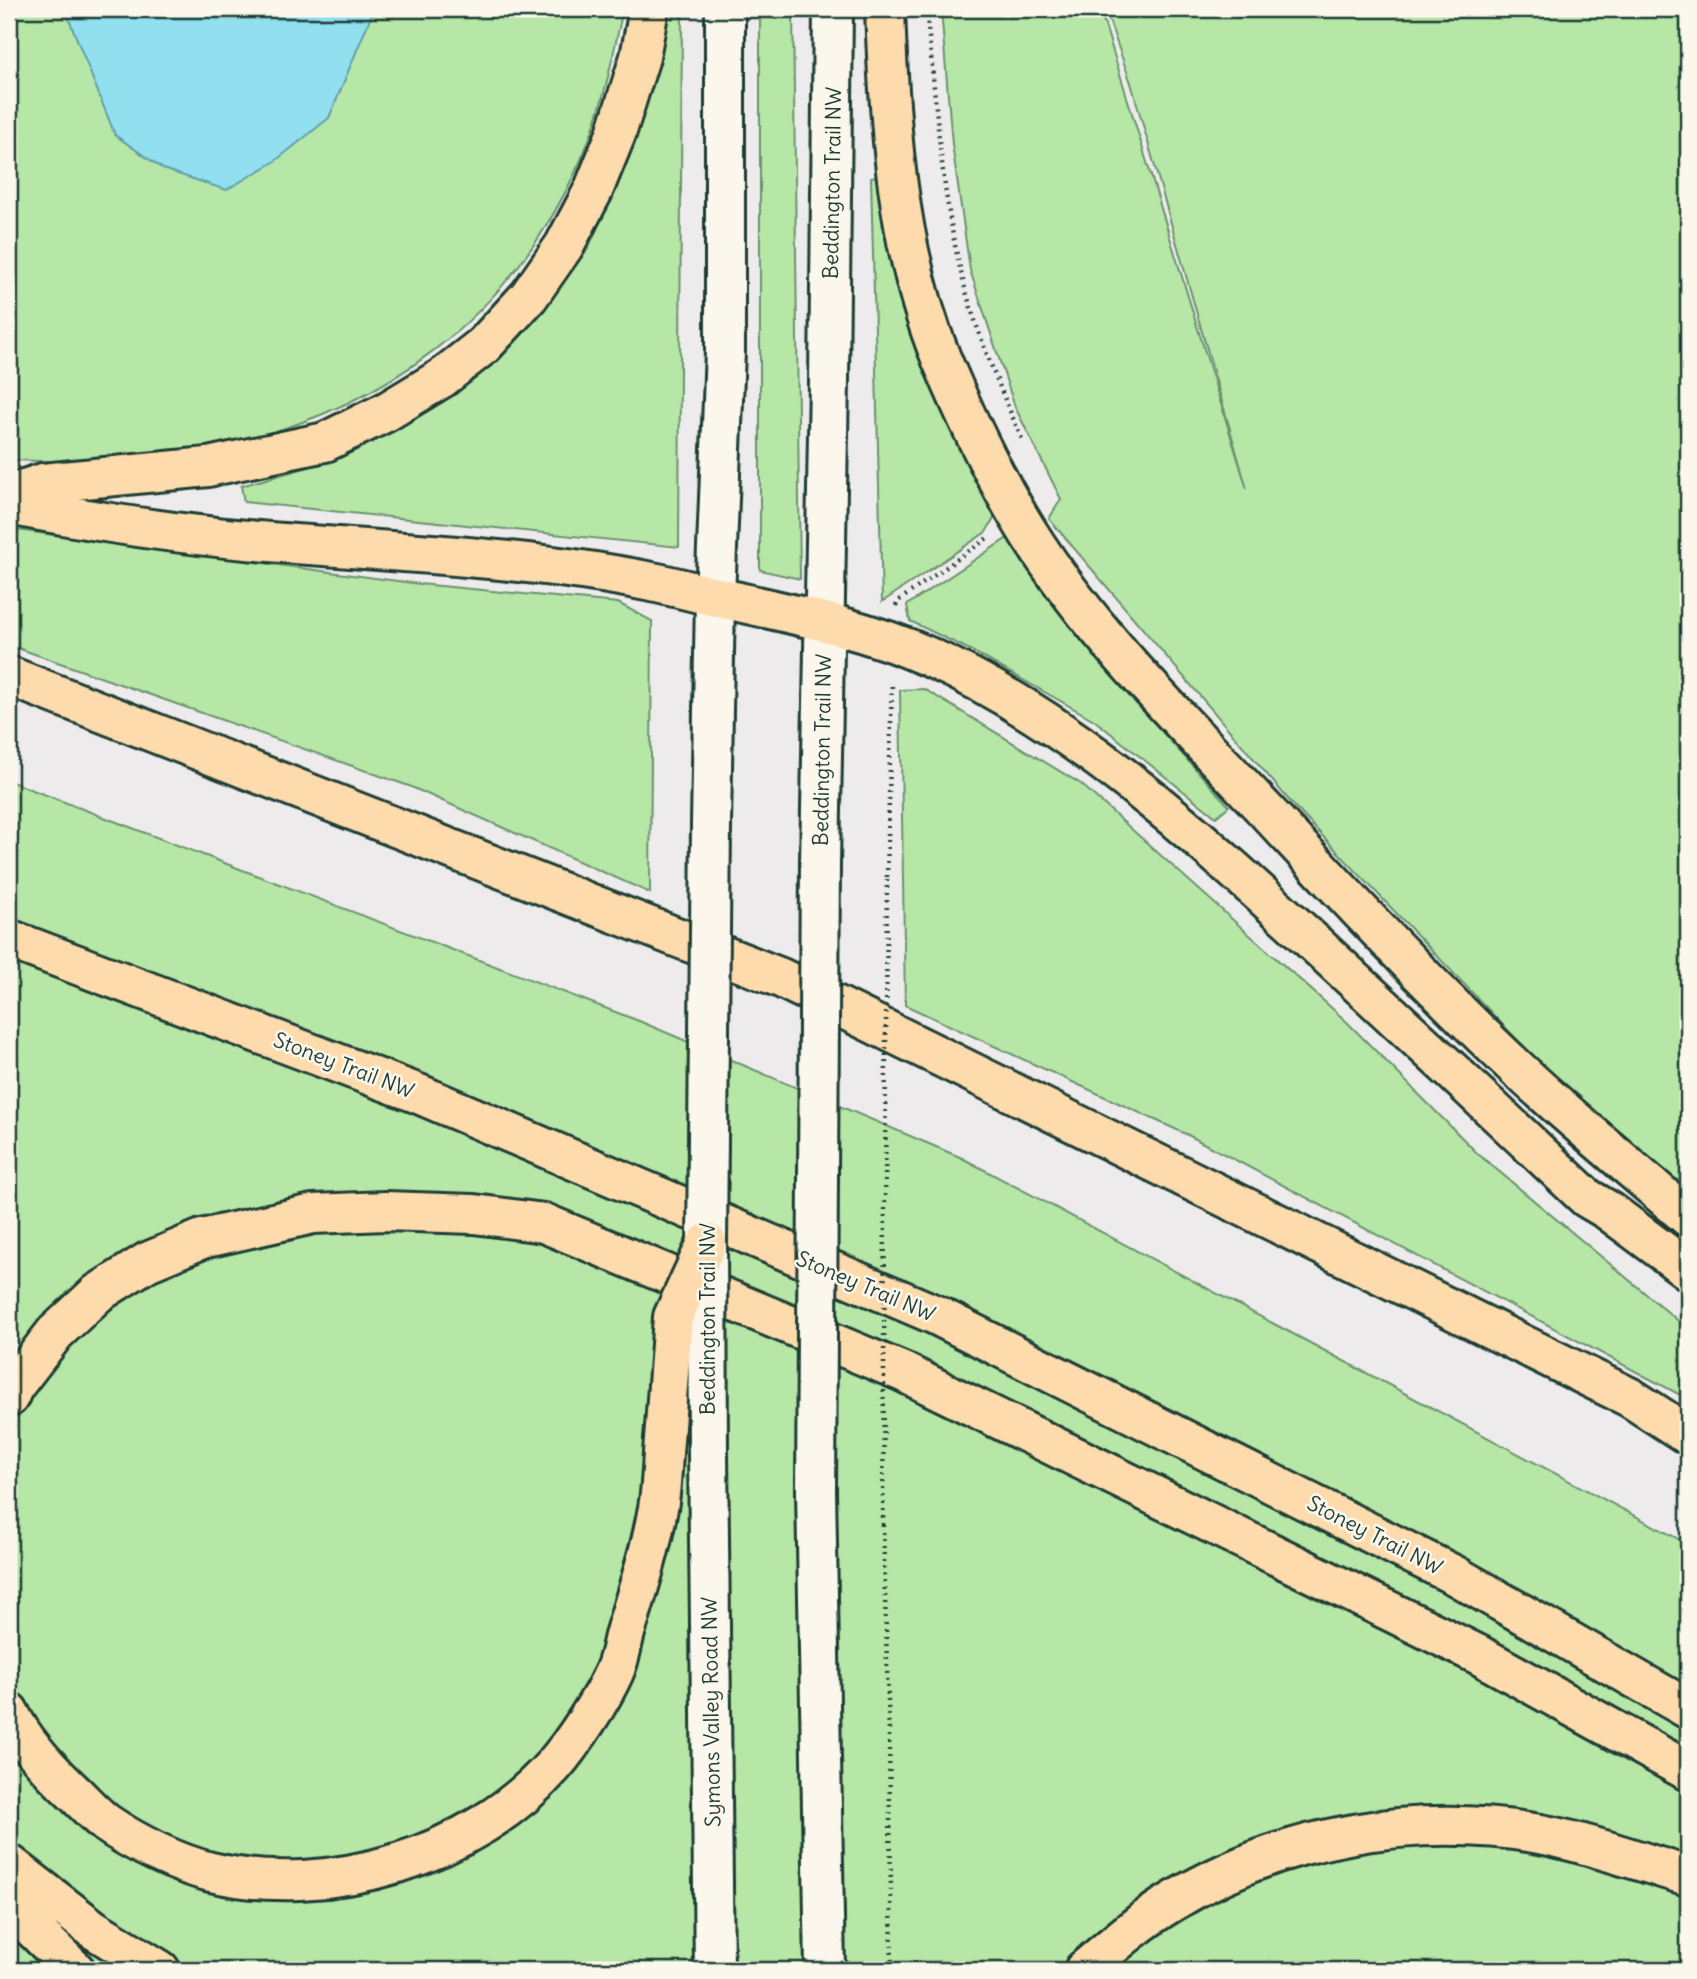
<svg xmlns="http://www.w3.org/2000/svg" width="1697" height="1979" viewBox="0 0 1697 1979" font-family="Delius,sans-serif">
  <style>
    .green { fill: #b6e7a7; stroke: #6a926e; stroke-width: 2 }
    .water { fill: #91dfef; stroke: #639ea4; stroke-width: 2 }
    .lines { fill: none; stroke-linecap: round; stroke-linejoin: round }
    .secondary-casing { stroke: #1f3d34; stroke-width: 44 }
    .highway-casing { stroke: #1f3d34; stroke-width: 44 }
    .path { stroke: #1f3d34; stroke-width: 4.5; stroke-dasharray: 2 5; stroke-linecap: butt }
    .secondary { stroke: #fbf7ec; stroke-width: 38 }
    .highway { stroke: #fedbac; stroke-width: 38 }
    .secondary-bridge-casing { stroke: #1f3d34; stroke-width: 44; stroke-linecap: butt }
    .highway-bridge-casing { stroke: #1f3d34; stroke-width: 44; stroke-linecap: butt }
    .path-bridge { stroke: #1f3d34; stroke-width: 4.5; stroke-dasharray: 2 5; stroke-linecap: butt }
    .secondary-bridge { stroke: #fbf7ec; stroke-width: 38 }
    .highway-bridge { stroke: #fedbac; stroke-width: 38 }
    .labels { text-anchor: middle; dominant-baseline: central; stroke-width: 5; stroke-linejoin: round; paint-order: stroke }
    .street-label { font-size: 21px; fill: #1f3d34; stroke: #fbf7ec }
  </style>
  <rect width="100%" height="100%" fill="#eeebec"/>
  <filter id="ink" filterUnits="userSpaceOnUse"><feTurbulence type="fractalNoise" baseFrequency=".0143" numOctaves="2"/><feDisplacementMap in="SourceGraphic" scale="14" xChannelSelector="R" yChannelSelector="G"/><feConvolveMatrix kernelMatrix="1 2 1 2 8 2 1 2 1" color-interpolation-filters="sRGB"/></filter>
  <g filter="url(#ink)">
    <path class="green" d="M9,9H623C612,60 602,114 580,162C511,317 385,410 220,446C203,450 185,450 168,452C143,455 118,460 94,461C65,462 37,461 9,460Z
      M664,9H682L679,547L244,502L241,486L333,460L389,430L529,321L588,249L629,157L656,64Z
      M760,9H793L800,579L760,570Z
      M941,9H1100L1247,489L1131,83L1105,9H1688V1199L1568,1093L1294,806L1049,519L1061,499L1015,407L970,270L952,144Z
      M887,174L956,438L995,517L986,532L882,602L871,177Z
      M9,529L420,584L618,603L652,621L650,893L409,786L9,645Z
      M1009,537C1073,635 1151,720 1229,806L1216,817L1094,720L970,650L910,621L907,605Z
      M924,689L1081,784L1346,1021L1478,1154L1688,1329V1399L1188,1135L905,1005L900,690Z
      M9,781L639,1021L962,1158L1688,1544V1970H9Z"/>
    <path class="water" d="M65,9H374L329,118L274,162L226,190L163,169L115,135Z"/>
    <g class="lines">
      <g class="secondary-casing">
        <path id="secondary" d="M711,825L715,597L725,351V9
          M820,863L829,382L833,9
          M708,1453L714,1970
          M816,1491L825,1970"/>
      </g>
      <g class="highway-casing">
        <path id="highway" d="M885,9C889,123 897,251 941,358C963,411 988,464 1017,514C1081,624 1182,721 1269,814C1351,902 1435,992 1523,1074C1576,1123 1633,1170 1688,1217
          M9,494L43,483L208,467L325,442L386,412L442,378L484,345L529,296L564,246L593,191L616,134L640,57L649,9
          M9,505C91,521 174,534 258,541C389,552 522,556 652,582C678,587 704,595 730,600C797,615 866,629 929,657C1071,720 1197,835 1310,939C1403,1025 1495,1111 1587,1198L1609,1211L1688,1270
          M9,676L781,978L1631,1398L1688,1435
          M9,939L419,1094L936,1315L1456,1576L1688,1709
          M9,1397L14,1386L55,1333L98,1293L147,1262L202,1239L313,1214L385,1211L474,1214L544,1223L903,1372L1479,1655L1688,1771
          M9,1712C23,1741 48,1768 71,1790C83,1801 94,1814 106,1823C135,1843 177,1864 211,1872C329,1900 474,1856 554,1765C574,1742 602,1699 614,1672C621,1657 622,1640 627,1626C639,1587 651,1548 658,1508C662,1486 662,1462 664,1440
          M9,1864L93,1929L160,1970
          M9,1905L75,1970
          M1084,1970C1112,1946 1140,1921 1172,1902C1280,1835 1416,1812 1540,1834C1588,1843 1641,1862 1688,1876"/>
      </g>
      <path class="path" d="M926,9C936,95 940,184 960,268C974,327 998,384 1022,439
        M896,606L898,601L989,537
        M887,877L892,681
        M883,1525L889,1734L892,1970"/>
      <use href="#secondary" class="secondary"/>
      <use href="#highway" class="highway"/>
      <g class="secondary-bridge-casing">
        <path id="secondary-bridge" d="M708,1453L707,1243L711,825
          M816,1491L820,863"/>
      </g>
      <g class="highway-bridge-casing">
        <path id="highway-bridge" d="M664,1440L673,1317L707,1243"/>
      </g>
      <path class="path-bridge" d="M883,1525L887,877"/>
      <use href="#secondary-bridge" class="secondary-bridge"/>
      <use href="#highway-bridge" class="highway-bridge"/>
    </g>
  </g>
  <g class="labels">
    <g class="street-label">
      <text transform="translate(832 183) rotate(-89)">Beddington Trail NW</text>
      <text transform="translate(822 750) rotate(-89)">Beddington Trail NW</text>
      <text transform="translate(344 1065) rotate(21)">Stoney Trail NW</text>
      <text transform="translate(866 1286) rotate(23)">Stoney Trail NW</text>
      <text transform="translate(707 1319) rotate(-90)">Beddington Trail NW</text>
      <text transform="translate(1375 1535) rotate(27)">Stoney Trail NW</text>
      <text transform="translate(711 1712) rotate(-91)">Symons Valley Road NW</text>
    </g>
  </g>
  <rect width="1697" height="1979" fill="none" stroke="#fbf7ec" stroke-width="35"/>
  <rect x="18" y="18" width="1662" height="1944" fill="none" stroke="#1f3d34" stroke-width="2.5" filter="url(#ink)"/>
</svg>
